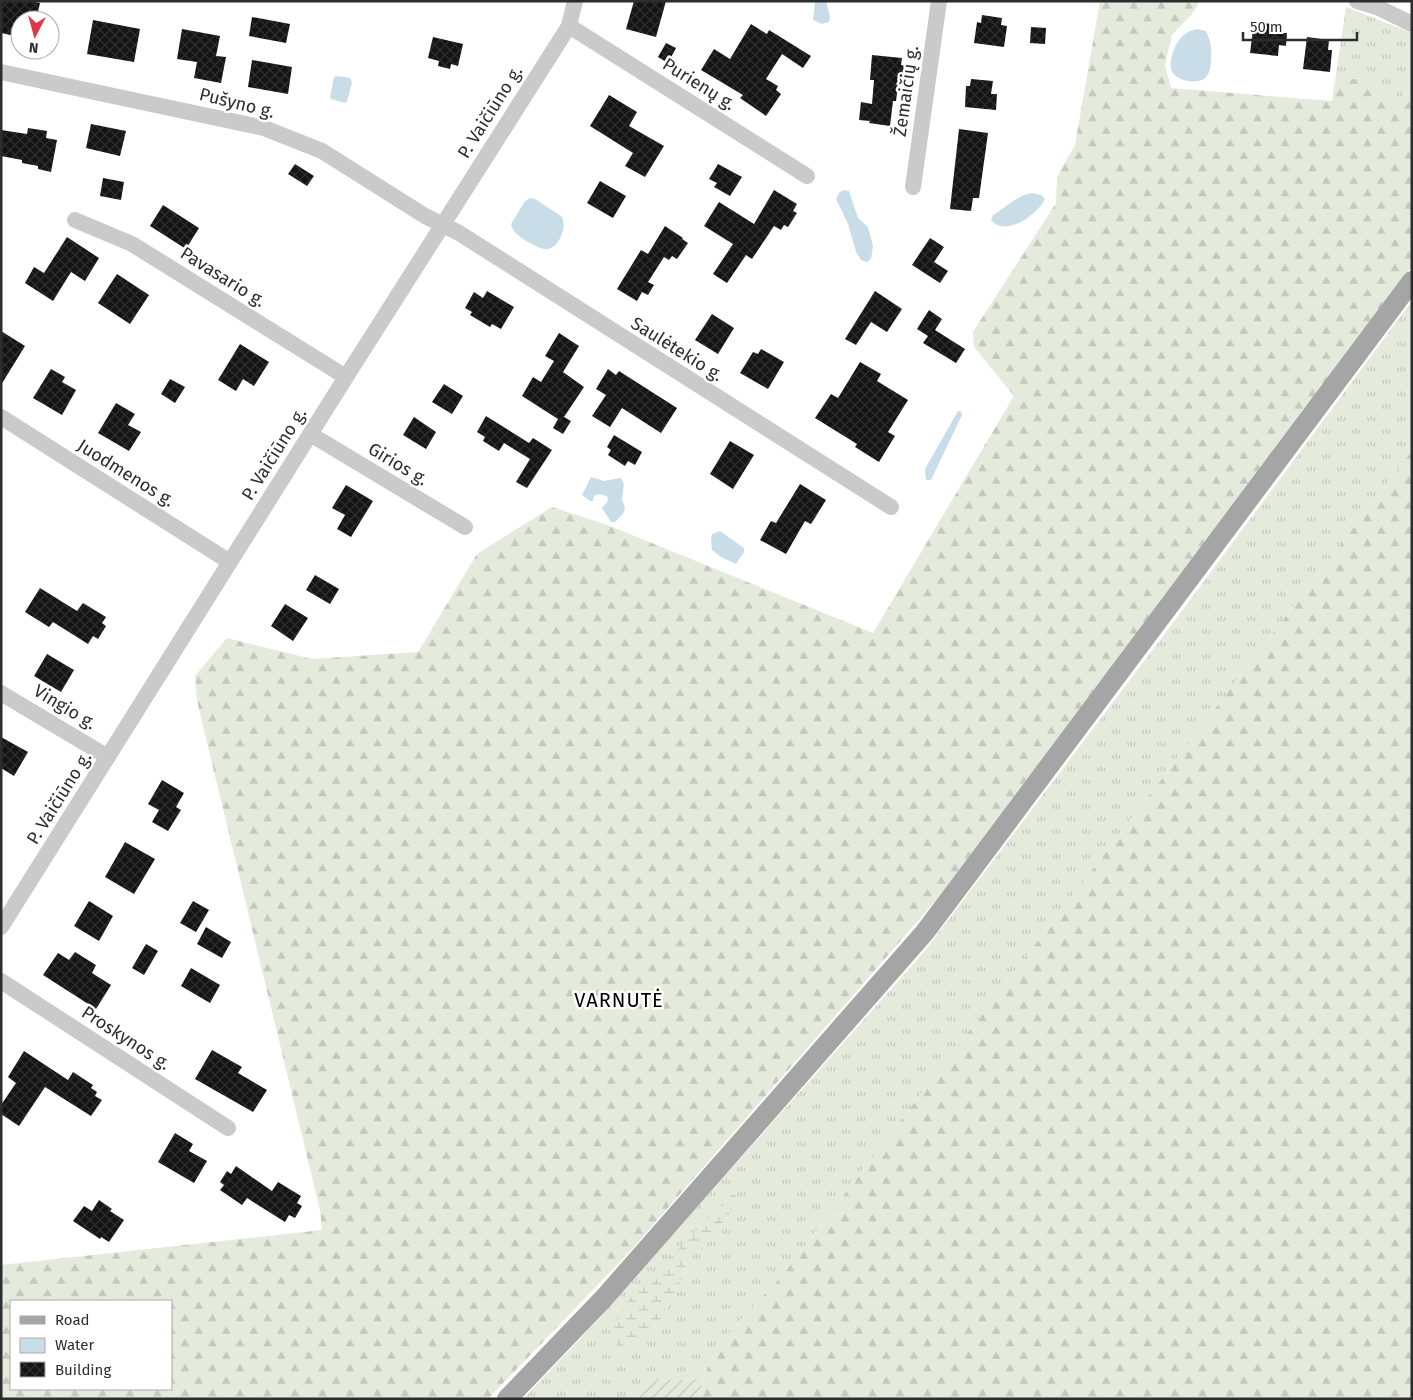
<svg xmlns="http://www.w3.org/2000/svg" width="1413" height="1400" viewBox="0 0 1413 1400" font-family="'Fira Sans',sans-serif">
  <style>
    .grass { fill: url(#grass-tufts); fill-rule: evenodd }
    .forest { fill: url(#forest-firs); fill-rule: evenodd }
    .wetland { fill: url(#wetland-marsh) }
    .garden { fill: url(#garden-furrows) }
    .water { fill: #c9dde9 }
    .building { fill: url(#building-cross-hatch) }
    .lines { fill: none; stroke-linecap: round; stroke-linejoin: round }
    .minor { stroke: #cacaca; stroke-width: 16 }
    .major { stroke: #a5a5a5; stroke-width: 20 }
    .labels { text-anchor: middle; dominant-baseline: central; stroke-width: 5; stroke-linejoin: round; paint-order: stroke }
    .street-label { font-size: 18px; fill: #2d2d2d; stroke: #fff }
    .quarter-label { font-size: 20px; letter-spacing: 1px; fill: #000; stroke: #fff }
  </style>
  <defs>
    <pattern id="grass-tufts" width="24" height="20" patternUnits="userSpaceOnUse" patternTransform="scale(1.25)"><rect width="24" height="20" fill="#e4eadc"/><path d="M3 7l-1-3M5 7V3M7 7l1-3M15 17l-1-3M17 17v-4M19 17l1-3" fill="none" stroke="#c4c9bd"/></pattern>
    <pattern id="forest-firs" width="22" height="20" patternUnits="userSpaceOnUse" patternTransform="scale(1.25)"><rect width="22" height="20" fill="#e4eadc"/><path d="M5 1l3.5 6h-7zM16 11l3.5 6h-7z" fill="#c4c9bd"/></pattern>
    <pattern id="wetland-marsh" width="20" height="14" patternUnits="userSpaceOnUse" patternTransform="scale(1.25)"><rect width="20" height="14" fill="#e4eadc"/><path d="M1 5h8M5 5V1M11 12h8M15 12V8" fill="none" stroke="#c4c9bd"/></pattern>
    <pattern id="garden-furrows" width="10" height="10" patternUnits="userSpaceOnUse" patternTransform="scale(1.25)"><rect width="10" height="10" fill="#e4eadc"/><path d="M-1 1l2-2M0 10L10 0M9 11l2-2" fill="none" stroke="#c4c9bd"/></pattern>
    <pattern id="building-cross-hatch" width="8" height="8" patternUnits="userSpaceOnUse" patternTransform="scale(1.25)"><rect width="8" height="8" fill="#141414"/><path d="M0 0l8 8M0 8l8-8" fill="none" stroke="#2e2e2e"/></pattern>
  </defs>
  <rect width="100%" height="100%" fill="#fff"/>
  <path class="grass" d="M1346,7L1412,33V81L1397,103L1363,78L1335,81Z
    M1412,301V451L782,1276L720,1342L702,1380L654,1379L634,1399H523L580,1339L924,952L1176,619ZM734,1192L738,1196L729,1215L702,1249L683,1258L687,1270L659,1322L652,1326L694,1234Z"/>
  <path class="forest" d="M1100,1H1200L1192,14L1172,35L1165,65L1171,88L1332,101L1335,81L1363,78L1397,103L1412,81V266L937,899L633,1248L488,1399H1V1265L322,1230L320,1210L306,1152L197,701L195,676L227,638L312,659L418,652L477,554L552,507L610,526L873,633L1014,396L974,347L973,332L1056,203L1057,177L1075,145ZM11,1301H171V1389H11Z
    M1412,451V1399H699L702,1380L720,1342L782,1276Z"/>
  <path class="wetland" d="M734,1192L738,1196L729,1215L702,1249L683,1258L687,1270L659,1322L652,1326L641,1341L620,1350L613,1331L626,1303Z"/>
  <path class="garden" d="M654,1379L702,1380L699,1399H634Z"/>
  <path class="water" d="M815,1H826L830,17L829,22L822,24L813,20Z
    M1197,29L1206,31C1211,41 1212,50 1211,61C1211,66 1210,71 1207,76C1200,85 1179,82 1173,73C1168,67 1172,54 1175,47C1180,37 1186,31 1197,29Z
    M338,76L350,78L352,82L347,102L345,103L331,99L330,97L334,77Z
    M843,190L849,191L858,218L868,227L873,246L871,259L867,262L861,260L856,252L848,224L836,199L839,193Z
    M1032,193L1041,195L1045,199C1038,214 1006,238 991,220L993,215C1006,208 1017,195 1032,193Z
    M530,198L535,199L561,216C568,224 560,247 548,249C541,251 518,237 514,231C512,228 512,227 511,224L525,201Z
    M958,411H961L962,415L931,480H926L925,469Z
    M591,477L604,481L621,478L624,484L622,499L625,509L623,514L615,522H611L602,508L608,501L607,496L598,494L594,496L593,501H590L582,495Z
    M720,531L744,548V552L736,564L721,557L712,550L711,540L712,534Z"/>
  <path class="building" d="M1,1H30L40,3L36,20H20V37L1,33Z
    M634,1H666L656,37L626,29Z
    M982,15L1002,18L1001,25L1007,26L1004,47L974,43L977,22L981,23Z
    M252,17L290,24L286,43L249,36Z
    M93,20L140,29L134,62L87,54Z
    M1254,22L1281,25L1280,33H1287L1286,46L1279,45L1278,56L1250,53Z
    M751,24L767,34L769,30L811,56L803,68L782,54L766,79L778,86L776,90L781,94L766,116L740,98L743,95L701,70L714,49L730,59Z
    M1031,27L1046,28L1045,44L1030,43Z
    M182,29L220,36L216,56L226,57L221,83L194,78L197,62L177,59Z
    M433,37L463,44L458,66L451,64L450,69L438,66L439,61L428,58Z
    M1307,37L1329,40L1328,50H1332L1330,72L1303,69Z
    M666,43L676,48L668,63L658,57Z
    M872,55L902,58L901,65L906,66L905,79H899L896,101H893L890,126L869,123L870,121L859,120L861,102L872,104L874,80H870Z
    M252,60L292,67L288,94L248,87Z
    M971,79L993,81L991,94H997L996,110L965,107L966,86H970Z
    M609,95L637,112L629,126L664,146L645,177L625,166L633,153L590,126Z
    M91,124L126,131L120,156L86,148Z
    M28,128L47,131L46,138L57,140L51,172L38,169V166L22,163V160L1,156V130L27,134Z
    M959,129L988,133L979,198H973L971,211L950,209Z
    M295,164L314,176L307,186L288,174Z
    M718,164L742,177L730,196L714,187L717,183L709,179Z
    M103,178L124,182L121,200L100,196Z
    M600,181L626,196L613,218L587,203Z
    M774,190L797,204L793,211L797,213L788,227L784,225L781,230L774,226L752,259L746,255L727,283L713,274L733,244L704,226L719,202L754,224Z
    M163,205L199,228L186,249L150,226Z
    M665,226L683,238L682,239L688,243L677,259L672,256L669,260L664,257L648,282L654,285L648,295L642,292L637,301L617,289L641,250L648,254Z
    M67,237L99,258L85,281L71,272L53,301L25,283L34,267L44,273Z
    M930,238L944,247L934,262L948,271L940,283L912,265Z
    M117,274L149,295L130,324L98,303Z
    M487,291L514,307L501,329L492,324L490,327L470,315L472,312L465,308L474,292L483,298Z
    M875,291L902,309L887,332L871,322L856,345L845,339Z
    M929,310L942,319L935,330L965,349L956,363L923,343L928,336L917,329Z
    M712,314L734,328L718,354L695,340Z
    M1,331L25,346L1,385Z
    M559,333L579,346L563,372L584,387L564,417L571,421L563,434L553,428L558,419L522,396L533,377L541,382L554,361L545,356Z
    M240,344L269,362L254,386L243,379L236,391L218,380Z
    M761,349L784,362L768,389L740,373L753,352L758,354Z
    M860,362L881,374L877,381L908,400L888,432L895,436L879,462L855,447L857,444L815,418L831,394L838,398Z
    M51,369L65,377L62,382L76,390L62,415L33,398Z
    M608,369L616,375L619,371L677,408L661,433L622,408L610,427L592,416L606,395L596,389Z
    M170,379L185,387L175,403L161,394Z
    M444,384L463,396L452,414L432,402Z
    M116,403L135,414L128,425L141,432L129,451L98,433Z
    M486,416L529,443L533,438L552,450L527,488L516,482L530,459L504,443L499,451L483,441L485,437L477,432Z
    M414,417L436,432L426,449L403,435Z
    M614,435L642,452L635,465L628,461L625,466L608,455L611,450L607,447Z
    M730,441L754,455L733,489L710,474Z
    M800,484L826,500L811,524L805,521L786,554L760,540L771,521L776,523Z
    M346,485L373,501L351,537L337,529L345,515L332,508Z
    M315,575L339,589L330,604L306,590Z
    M40,588L77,611L83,603L106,617L102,623L106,626L98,639L93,636L88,644L53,622L49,627L25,612Z
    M285,604L308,618L293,641L271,626Z
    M47,654L74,670L61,692L34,676Z
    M1,737L28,752L14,776L1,768Z
    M162,780L184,793L176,807L181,810L168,831L152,822L159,810L148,804Z
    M125,842L155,859L134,894L105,877Z
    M89,901L113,916L99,941L74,926Z
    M193,901L209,910L196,932L180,923Z
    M206,927L231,942L222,958L197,944Z
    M146,944L158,951L144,975L132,968Z
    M75,952L96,965L92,973L111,985L96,1009L43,975L58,953L69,960Z
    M191,968L220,985L210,1003L181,986Z
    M212,1050L242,1067L238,1073L267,1090L253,1112L195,1079Z
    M24,1051L68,1080L73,1072L93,1085L91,1088L97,1092L95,1096L102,1100L91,1116L45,1087L19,1126L1,1114V1105L16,1083L8,1077Z
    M175,1133L193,1144L189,1151L207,1161L194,1183L158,1162Z
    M236,1166L272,1191L278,1182L301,1196L297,1203L302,1206L295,1218L289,1215L285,1222L247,1198L242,1205L220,1190L224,1185L220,1182L227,1171L231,1174Z
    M99,1200L112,1209L110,1211L124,1220L109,1242L101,1237L100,1239L73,1221L84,1206L92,1211Z"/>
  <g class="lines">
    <path class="minor" d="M1357,1L1377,7L1412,24
      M569,26L807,176
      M1,72L264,128L322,151L425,216L459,233L891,507
      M913,187L939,1
      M75,220L132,244L346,377
      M1,417L230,562
      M310,434L465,527
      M1,693L108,757
      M1,927L346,377L569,26L575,1
      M1,981L228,1128"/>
    <path class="major" d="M507,1399L604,1298L925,932L1412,281"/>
  </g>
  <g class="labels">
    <g class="street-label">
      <text transform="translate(699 84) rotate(32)">Purienų g.</text>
      <text transform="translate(906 91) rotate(-82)">Žemaičių g.</text>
      <text transform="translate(237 103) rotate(14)">Pušyno g.</text>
      <text transform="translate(490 112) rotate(-58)">P. Vaičiūno g.</text>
      <text transform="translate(223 277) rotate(32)">Pavasario g.</text>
      <text transform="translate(677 349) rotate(32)">Saulėtekio g.</text>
      <text transform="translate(274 454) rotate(-58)">P. Vaičiūno g.</text>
      <text transform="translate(398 464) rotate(31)">Girios g.</text>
      <text transform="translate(126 473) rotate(32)">Juodmenos g.</text>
      <text transform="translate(65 707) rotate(31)">Vingio g.</text>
      <text transform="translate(59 798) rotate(-58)">P. Vaičiūno g.</text>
      <text transform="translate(126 1038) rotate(33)">Proskynos g.</text>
    </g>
    <g class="quarter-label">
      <text x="619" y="1000">VARNUTĖ</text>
    </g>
  </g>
  <rect width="1413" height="1400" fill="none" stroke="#2d2d2d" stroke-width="5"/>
  <rect x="10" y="1300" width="162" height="90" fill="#ffffff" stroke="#ababab"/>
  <rect x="20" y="1316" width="25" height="8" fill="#a5a5a5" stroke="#ababab"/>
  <text x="55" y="1325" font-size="15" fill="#2d2d2d">Road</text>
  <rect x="20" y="1338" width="25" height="15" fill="#c9dde9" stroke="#ababab"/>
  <text x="55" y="1350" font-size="15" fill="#2d2d2d">Water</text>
  <rect x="20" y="1362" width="25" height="15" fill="url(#building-cross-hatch)" stroke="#ababab"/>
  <text x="55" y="1375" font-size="15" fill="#2d2d2d">Building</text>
  <g transform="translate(35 35) rotate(186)"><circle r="24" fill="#ffffff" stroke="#ababab"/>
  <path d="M0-4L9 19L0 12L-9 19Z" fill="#db394a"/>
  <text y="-8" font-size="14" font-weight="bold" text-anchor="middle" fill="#2d2d2d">N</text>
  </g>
  <path d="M1243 32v8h114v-8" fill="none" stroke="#2d2d2d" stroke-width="2.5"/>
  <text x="1250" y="32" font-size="15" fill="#2d2d2d" stroke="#ffffff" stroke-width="4" paint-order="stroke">50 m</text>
</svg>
